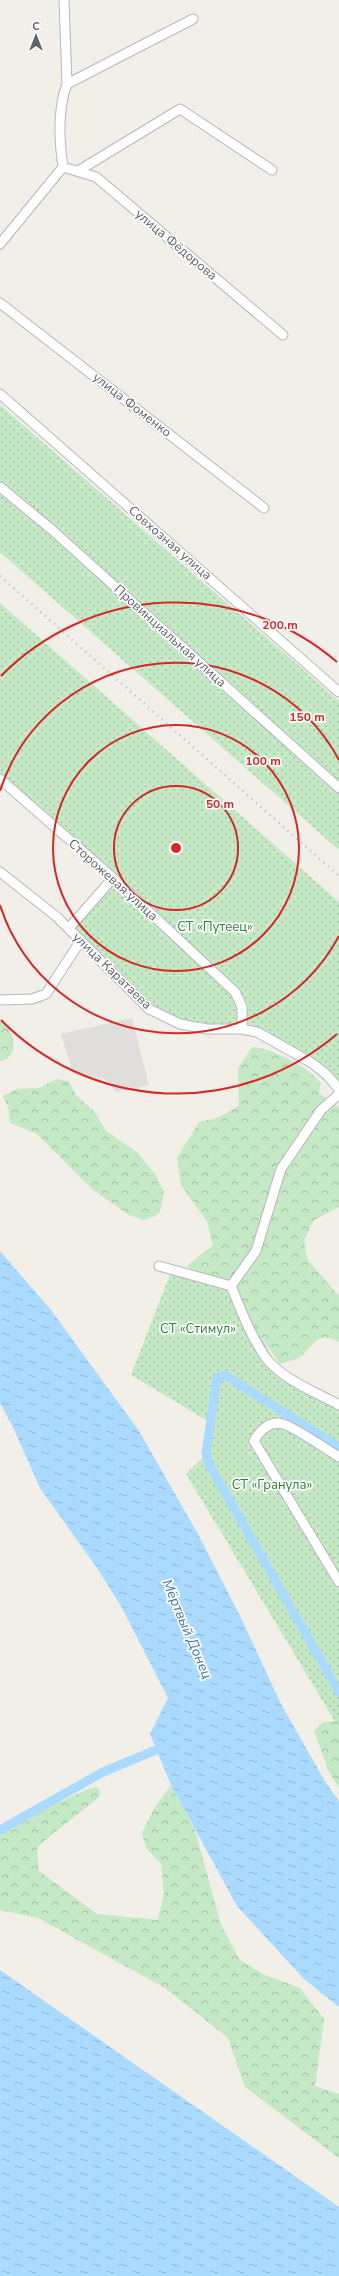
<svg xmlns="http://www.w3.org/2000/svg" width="339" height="2276" viewBox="0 0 339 2276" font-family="'Nunito Sans',sans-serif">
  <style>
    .industrial { fill: #e0deda }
    .green { fill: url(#green-dots) }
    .forest { fill: url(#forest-crowns) }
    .water { fill: url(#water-ripples) }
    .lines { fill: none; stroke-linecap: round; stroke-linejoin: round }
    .canal { stroke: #aadaff; stroke-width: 9 }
    .minor-casing { stroke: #b5b8bc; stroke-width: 11 }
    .minor { stroke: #fff; stroke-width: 9 }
    .rail { stroke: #b6b7b8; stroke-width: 2.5; stroke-dasharray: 1 5; stroke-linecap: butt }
    .ring { fill: none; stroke: #d62828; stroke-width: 2 }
    .labels { text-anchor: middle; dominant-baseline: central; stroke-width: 3.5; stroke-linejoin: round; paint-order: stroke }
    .street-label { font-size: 13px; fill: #5f6368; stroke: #fff }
    .park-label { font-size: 13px; fill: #348238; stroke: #fff }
    .water-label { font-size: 14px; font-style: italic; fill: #4174aa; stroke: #fff }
    .centre { fill: #d62828; stroke: #fff; stroke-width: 2 }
    .ring-label { font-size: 12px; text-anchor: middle; font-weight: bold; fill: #d62828; stroke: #fff; stroke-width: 3.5; stroke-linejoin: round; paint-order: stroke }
  </style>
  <defs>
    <pattern id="green-dots" width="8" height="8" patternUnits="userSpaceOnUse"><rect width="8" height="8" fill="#c5e8c5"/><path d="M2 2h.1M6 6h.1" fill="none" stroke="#a3c0a4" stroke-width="1.8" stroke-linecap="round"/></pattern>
    <pattern id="forest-crowns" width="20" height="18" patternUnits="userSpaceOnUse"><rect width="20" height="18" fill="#c5e8c5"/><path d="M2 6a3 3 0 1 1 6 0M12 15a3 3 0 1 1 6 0" fill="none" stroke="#a3c0a4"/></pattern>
    <pattern id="water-ripples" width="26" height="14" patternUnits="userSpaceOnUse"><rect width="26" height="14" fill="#aadaff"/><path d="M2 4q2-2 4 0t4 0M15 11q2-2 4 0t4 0" fill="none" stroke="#8eb4d2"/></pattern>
  </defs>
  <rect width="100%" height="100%" fill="#f1efe8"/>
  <path class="industrial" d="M132,1018L149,1085L116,1092L105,1079L73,1073L61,1034Z"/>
  <path class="green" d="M0,405L339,701V850L0,552Z
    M0,603L339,902V1095L292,1050L255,1031L165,1021L69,930L113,876L0,778Z
    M171,1272L239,1293L243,1310L260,1334L276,1365L339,1402V1728L186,1474L209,1452L213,1424L131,1375Z"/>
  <path class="forest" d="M0,1021C15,1029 21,1057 0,1061Z
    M252,1047C272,1048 308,1067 321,1083L319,1093L339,1107V1207L314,1220L304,1240L307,1259L339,1296V1342C315,1328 312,1351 298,1358C292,1361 285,1362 280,1364L243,1310L239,1293L229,1280L200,1276L187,1266L213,1245L207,1221L181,1185L177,1158L199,1122L217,1118L239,1106L238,1069Z
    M57,1079L69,1081L76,1095L95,1112L106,1131L138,1153L155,1174L164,1192L160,1212L155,1216L143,1220L129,1215L93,1190L37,1134L10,1123L8,1107L3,1096L16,1089L39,1088Z
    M339,1721V1788L329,1772L314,1731L323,1722Z
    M171,1785L195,1830L221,1925L240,1960L263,1974L300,1988L324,2019L315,2086L339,2094V2158L245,2087L228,2038L165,1988L38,1918L0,1910V1829L88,1789L97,1787L100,1792L99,1797L37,1847L39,1871L97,1914L158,1920L164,1893L161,1864L146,1848L142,1833L155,1807Z"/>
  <path class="water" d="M0,1251L51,1310L139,1431L199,1536L240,1616L281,1704L326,1783L339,1801V2007L304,1979L237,1906L171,1785L150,1734L168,1698L121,1606L97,1568L40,1488L13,1427L0,1403Z
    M0,1970L339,2207V2276H0Z"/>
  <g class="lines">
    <path class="canal" d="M339,1447L226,1376H220L217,1378L206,1454L210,1466L339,1692
      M0,1830L103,1772L168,1745"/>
    <g class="minor-casing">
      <path id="minor" d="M64,0L67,84
        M63,167L96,177L283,335
        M63,167C59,140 57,110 67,84L193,19
        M78,171L180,109L272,170
        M0,244L63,167
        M0,303L264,508
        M0,394L339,692
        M0,487L51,529L339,788
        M0,779L113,878L235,992L242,1007V1029
        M0,872L57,917L149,1009L180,1024L207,1029H242L257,1032L312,1063L327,1075L339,1089
        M69,928L113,878
        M0,1000L32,999L46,994L81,940
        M339,1094L321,1110L281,1169L256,1251L231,1286C241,1310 251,1337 266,1358C283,1380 316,1392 339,1405
        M159,1266L231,1286
        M339,1457C326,1449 296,1428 283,1424C270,1420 259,1431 254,1441L339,1582"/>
    </g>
    <use href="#minor" class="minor"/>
    <path class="rail" d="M0,576L339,876"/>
  </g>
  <g class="ring">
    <circle cx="176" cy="848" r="62"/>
    <circle cx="176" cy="848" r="123"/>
    <path d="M339 936A185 185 0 0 1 0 905M0 791A185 185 0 0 1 339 760"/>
    <path d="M337 1034A246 246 0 0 1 1 1020M1 676A246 246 0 0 1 337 662"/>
  </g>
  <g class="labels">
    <g class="street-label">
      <text transform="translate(176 245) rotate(40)">улица Фёдорова</text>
      <text transform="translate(132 405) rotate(38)">улица Фоменко</text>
      <text transform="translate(170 543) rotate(41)">Совхозная улица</text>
      <text transform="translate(170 636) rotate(42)">Провинциальная улица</text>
      <text transform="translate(113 880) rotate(42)">Сторожевая улица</text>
      <text transform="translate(112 971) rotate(44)">улица Каратаева</text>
    </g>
    <g class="park-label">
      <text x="215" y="927">СТ «Путеец»</text>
      <text x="198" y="1329">СТ «Стимул»</text>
      <text x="272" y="1485">СТ «Гранула»</text>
    </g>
    <g class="water-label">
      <text transform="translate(187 1629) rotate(67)">Мёртвый Донец</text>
    </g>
  </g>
  <circle cx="176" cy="848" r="6" class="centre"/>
  <g class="ring-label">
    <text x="280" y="629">200 m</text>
    <text x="307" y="721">150 m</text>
    <text x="263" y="765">100 m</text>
    <text x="220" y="808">50 m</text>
  </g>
  <g transform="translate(36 36)" stroke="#ffffff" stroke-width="3" paint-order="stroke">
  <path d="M0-3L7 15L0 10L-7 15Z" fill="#5f6368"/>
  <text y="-6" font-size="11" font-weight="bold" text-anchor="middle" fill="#5f6368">С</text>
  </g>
</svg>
